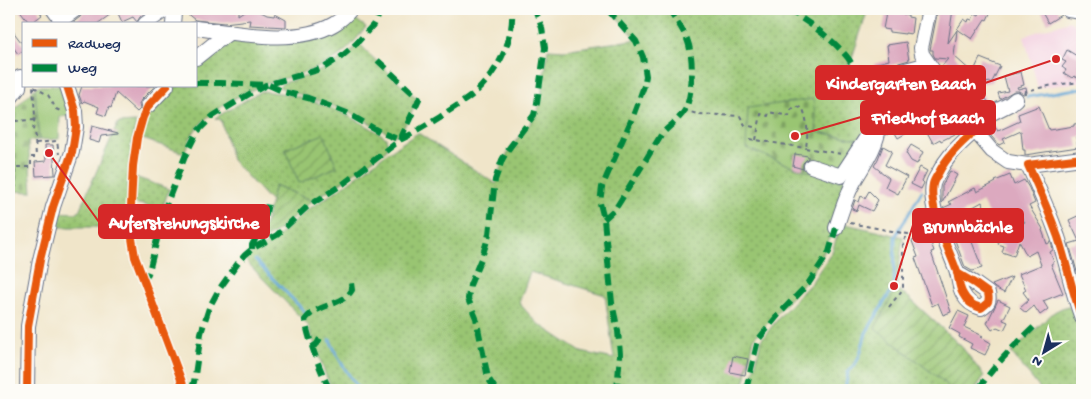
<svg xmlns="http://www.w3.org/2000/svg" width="1091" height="399" viewBox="0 0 1091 399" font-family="'Gochi Hand',sans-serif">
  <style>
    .built { fill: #f3cfe0 }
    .grass { fill: url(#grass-dots); stroke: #5a7a68; fill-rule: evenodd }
    .cemetery { fill: url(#cemetery-stones); stroke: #5a7a68 }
    .park { fill: #99c572; stroke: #5a7a68 }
    .garden { fill: url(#garden-furrows); stroke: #5a7a68 }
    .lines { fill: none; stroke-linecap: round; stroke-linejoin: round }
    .stream { stroke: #60a5d5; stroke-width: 3 }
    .building { fill: #dca9bf; fill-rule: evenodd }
    .minor-casing { stroke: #666f83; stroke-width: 16 }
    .path { stroke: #666f83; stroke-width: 2; stroke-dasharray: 4 4; stroke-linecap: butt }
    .minor { stroke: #fff; stroke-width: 14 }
    .quiet { stroke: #00873e; stroke-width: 6; stroke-dasharray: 12 6; stroke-linecap: butt }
    .cycleway-casing { stroke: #fdfcf7; stroke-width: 11 }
    .cycleway { stroke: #e8590c; stroke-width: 8 }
    .leader { fill: none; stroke: #d62828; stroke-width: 2 }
    .callout-dot { fill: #d62828; stroke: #fdfcf7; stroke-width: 2 }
    .callout { fill: #d62828; stroke: #d62828; stroke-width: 2 }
    .callout-label { font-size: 18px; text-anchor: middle; font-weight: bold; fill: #fff }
  </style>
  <defs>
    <pattern id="grass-dots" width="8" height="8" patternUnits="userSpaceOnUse" patternTransform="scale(1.25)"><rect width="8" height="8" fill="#99c572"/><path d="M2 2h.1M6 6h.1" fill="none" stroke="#7ca061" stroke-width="1.8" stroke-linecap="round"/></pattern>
    <pattern id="cemetery-stones" width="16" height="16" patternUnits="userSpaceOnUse" patternTransform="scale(1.25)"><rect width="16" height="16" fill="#99c572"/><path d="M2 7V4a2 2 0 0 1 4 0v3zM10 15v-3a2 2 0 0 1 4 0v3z" fill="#7ca061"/></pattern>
    <pattern id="garden-furrows" width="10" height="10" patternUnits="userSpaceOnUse" patternTransform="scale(1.25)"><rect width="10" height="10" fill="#99c572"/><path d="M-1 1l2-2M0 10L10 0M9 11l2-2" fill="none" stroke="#7ca061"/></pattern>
  </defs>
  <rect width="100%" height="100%" fill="#fdfcf7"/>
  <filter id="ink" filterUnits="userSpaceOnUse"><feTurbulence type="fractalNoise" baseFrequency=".02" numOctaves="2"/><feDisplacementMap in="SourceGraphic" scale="10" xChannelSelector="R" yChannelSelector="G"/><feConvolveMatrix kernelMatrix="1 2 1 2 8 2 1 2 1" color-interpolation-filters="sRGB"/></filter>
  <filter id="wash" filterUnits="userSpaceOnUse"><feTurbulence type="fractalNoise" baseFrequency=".0096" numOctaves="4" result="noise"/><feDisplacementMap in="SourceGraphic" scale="20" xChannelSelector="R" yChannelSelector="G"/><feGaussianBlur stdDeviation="1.12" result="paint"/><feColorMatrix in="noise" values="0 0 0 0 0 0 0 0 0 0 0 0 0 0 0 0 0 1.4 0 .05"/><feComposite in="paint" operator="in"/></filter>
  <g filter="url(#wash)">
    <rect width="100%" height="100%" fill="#f0e5c9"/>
    <path class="built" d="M1069,21L1082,29V82L1038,88L1024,36Z"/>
    <path class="grass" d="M609,9H868L851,61L848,63L859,82L872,96L874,119L870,141L817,132L791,166L845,182L836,222L821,259L808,279L754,338L743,390H333L326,376L308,325L245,260L250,254L277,237L309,209L344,186L387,153L418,133L496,184C499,173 503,161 509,151C519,135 535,122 540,104L548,49L564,50L632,40L636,38ZM530,272L605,295L614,359L581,352L537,323L519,303Z
      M352,17L366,27C358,37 350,48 340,55C321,69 297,75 275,81C249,89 210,109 194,132C190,138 187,146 184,153L140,138L146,118L175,86H196V67L231,41L295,43L317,37Z
      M359,43L370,55L418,100C412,110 404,133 393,136L350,112L279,87L283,83L310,75L334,64L346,56Z
      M261,91C267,91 273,93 280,93C314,98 354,117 384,136L386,138L388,146L386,150L343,181L312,201L275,185L271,202L232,160L221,120L215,118Z
      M136,122L131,149L128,185L127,227H49L53,212L78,213L118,123Z
      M135,177L169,189L162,209L134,203Z
      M841,223L903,237L896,289L876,328L954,390H750L761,340L782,314L811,283L832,252Z
      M1068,306L1075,313L1082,330V390H1041L1011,352L1054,312L1062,308Z"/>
    <path class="cemetery" d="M35,88L39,140L28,141L32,192L9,191V115Z
      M813,99L817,132L870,141L845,182L791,166L746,148L748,108Z"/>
    <path class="park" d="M37,86H60L62,89L68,106L69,116L60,117L59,139L39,140L35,88Z"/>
    <path class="garden" d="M324,134L337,167L299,183L285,149Z
      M275,185L312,201L276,232L258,243L256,240L265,224Z
      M896,289L906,295L962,347L984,376L975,390H954L875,328Z"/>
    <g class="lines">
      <path class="stream" d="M1027,97L1082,88
        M255,260L305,312
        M330,340C338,359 347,374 360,390
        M845,390L848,372L856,363L860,354L866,333L894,286L895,237L922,191"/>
    </g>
    <g id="blocks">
      <path class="building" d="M19,9H38L42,15L30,24Z
        M88,9H107L111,14L97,24H71L80,17L84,11Z
        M116,9H142L145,13L140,17L137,22L133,17L122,22Z
        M186,9H238V15L247,9H249L251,10L259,11L267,15L274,16L275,14L286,20V27L249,25L250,20L224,23L195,20L185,12Z
        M938,9H953L948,43L957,30L954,56L973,73L980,58L1000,66L992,82L974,84L990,104L976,111L951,81L941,67L948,59L935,58L933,54V50H930Z
        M982,9H987L991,11L987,20L985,19L972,39L957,29L964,19L968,22L969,19L972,20L975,13L979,15Z
        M1040,9H1057L1061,15L1048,23Z
        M892,12L908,15V17L913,18L911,34L905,33V34L889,32V30L883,29L886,13H892Z
        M9,26L24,46V50L18,54L9,41Z
        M906,42L909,60L885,67L879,71L876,72L874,64L889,60L887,45Z
        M1067,50L1082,59V81L1074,76L1072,78L1064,73L1066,70L1062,67L1066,62L1062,60Z
        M1021,72L1024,85L1017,87L1018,89L1026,87L1027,93L1023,94L1019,91H1014L1000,99L998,93L1008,91L1004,76Z
        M897,81L899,86L903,84L907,92L894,98L900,110L898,111L910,131L898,138L894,131L886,135L888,122V91L892,83Z
        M928,83L936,100L938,99L942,106L944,105L948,111L951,118L950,119L957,133L941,141L940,139L933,143L922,123L925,117L931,114L921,96L912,100L908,93Z
        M82,86H155L141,100L139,104L140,109L137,112L116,93L111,108L109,107L106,116L97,113L99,107L84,101L82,103L79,95Z
        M1039,106L1049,130L1074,126V124L1082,123V136L1076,137L1078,147L1025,155V150H1023L1021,131L1003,139L1005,142L999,145L983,127L992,123L998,131L1020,121L1018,114Z
        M92,126L118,133V134L101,136L99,143L89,140Z
        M45,145H53L55,174V175L36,176L35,162L46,161Z
        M911,145L923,152L917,164L911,161L906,153Z
        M883,146L892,151L885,165L907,177L898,194L885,187L889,178L874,166L878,159Z
        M795,154L808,156V158L803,163V169L793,166Z
        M920,167L927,171L922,181L924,183L921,189L911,184Z
        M950,171L957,175L942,203V186Z
        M1010,175L1014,185L1024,180L1029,188L1035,203L1029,206L1043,229L1042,230L1047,244L1051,242L1053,250L1050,252L1054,262L1051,264L1063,293L1043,301L1048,309L1040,315L1034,306L1026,313L1020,308L1029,300L1023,292L1026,290L1019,274L1041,265L1036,251L1027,256L1019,241L1014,256L1002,252L1004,246L998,244L1001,237L996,226H995L982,202L959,215L964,229L969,227L974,241L972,242L982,268L972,271L965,267L943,208L952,204L948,202L975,188L977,192L996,182L995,181ZM1017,211L1025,222L1011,230L1005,216Z
        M869,191L878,200L872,211L859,205L857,211L852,209L855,200L859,202L861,196L865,198Z
        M1082,214V285H1081L1069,244L1079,241L1069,220Z
        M928,235L934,251L931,252L951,312L943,315L938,303L932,306L915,258L918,257L912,241Z
        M1012,277L1004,293L995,288L992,285Z
        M998,300L1010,306L1003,320L1008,322L1004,330L997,327L992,330L987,323Z
        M958,311L969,316L964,327L983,336L981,337L991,343L985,355L970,348L972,344L959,337L960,334L949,328Z
        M733,356L748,359L745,375L730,372Z"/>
    </g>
  </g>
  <g filter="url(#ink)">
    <use href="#blocks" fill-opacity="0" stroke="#666f83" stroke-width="1"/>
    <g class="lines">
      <g class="minor-casing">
        <path id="minor" d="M53,9L61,20L75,10
          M929,9L921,48L922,54L975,131L992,151L1008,162L1028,165L1082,158
          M1068,10L1082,12
          M145,24L166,9
          M173,24L174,13L177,9
          M196,28C237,33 297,46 334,24C341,20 346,15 351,9
          M196,58L211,46L230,32
          M9,100L19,87L20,77
          M148,106L167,86
          M970,124L1010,104L1016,99
          M1028,165C1039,189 1049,212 1058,237C1067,264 1072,292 1082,318
          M811,166L841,176L866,138L879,125
          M836,228C840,216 844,203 849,192C857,172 871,159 877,137C880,127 879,116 879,106C879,93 876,85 887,75L928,64
          M957,273L974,283L988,293C990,302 988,303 981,308C973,306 967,302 963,294C959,288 959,280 957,272C949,249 928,208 933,184C934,180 936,177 938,174C947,156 960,144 975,131
          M27,390L28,326L40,260L53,207L72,152L76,127L75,111L67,86"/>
      </g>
      <path class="path" d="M34,87L48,95L56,109L63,112
        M1024,93L1026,91L1053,85L1082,82
        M684,110L697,114L740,116L745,125L758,128
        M891,120L908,107L936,92
        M13,138L16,187
        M9,139L13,138L12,121L35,120
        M750,139L842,154
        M756,140L761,114L768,116L769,112L789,116L791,110L796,106L803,109C808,122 808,134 806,147
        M36,143L57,141L59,154
        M9,167H31V157H36L35,137L33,131L35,116L33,86
        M850,223L908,234L927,227
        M889,307L903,289V242L908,234"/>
      <use href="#minor" class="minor"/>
      <path class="quiet" d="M607,9L636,41L643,57L646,76L644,86L633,116L602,187L600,203L604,219L612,303L618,331L620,354L617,390
        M787,9C808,22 832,38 848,58C859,74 861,87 879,98
        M196,83H219L266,85
        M269,85L284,92L308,98L347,113L380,132L400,140C414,133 427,125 440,117C451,109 467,100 477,91C499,69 514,40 512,9
        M604,219L616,208L661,135C668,127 679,120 685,110C693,94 694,59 688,42C684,30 675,19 669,9
        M252,249V245L264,224L268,203
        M144,283L149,271L165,208L186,154L197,132L213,116L251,93L266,85L314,71L325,67L341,57L356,44L373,25L381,9
        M312,347L317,344L322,334
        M191,390L194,382L201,333L209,308L218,291L238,263L245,255L252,249L277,235L307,207L343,184L400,140L419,99L374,57
        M330,390C319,368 310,344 305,320C317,303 342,307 352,290L351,283
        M496,390L488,378L476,318L468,299L470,285L483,254L489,234L495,180L502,160L507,151L534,115L537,103L545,48L542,28L535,9
        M746,390L758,340L779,314L808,284L829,252L836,228
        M978,390C994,365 1015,345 1037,324"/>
      <g class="cycleway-casing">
        <path id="cycleway" d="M167,86L148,106L143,117L137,138L133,166L130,226L135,257L185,390
          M1082,158L1028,165C1039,189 1049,212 1058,237C1067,264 1072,292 1082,318
          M957,273L974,283L988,293C990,302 988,303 981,308C973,306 967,302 963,294C959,288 959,280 957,272C949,249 928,208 933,184C934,180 936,177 938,174C947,156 960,144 975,131
          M27,390L28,326L40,260L53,207L72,152L76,127L75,111L67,86"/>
      </g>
      <use href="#cycleway" class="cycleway"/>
    </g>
  </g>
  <path class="leader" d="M1056 59L985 83M795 136L861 117M49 153L99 222M894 286L913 225"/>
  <g class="callout-dot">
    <circle cx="1056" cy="59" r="5"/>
    <circle cx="795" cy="136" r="5"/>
    <circle cx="49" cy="153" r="5"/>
    <circle cx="894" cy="286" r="5"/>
  </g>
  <g class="callout">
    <rect x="816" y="66" width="169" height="33" rx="5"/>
    <rect x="861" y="101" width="134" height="33" rx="5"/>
    <rect x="99" y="205" width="170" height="33" rx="5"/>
    <rect x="913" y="209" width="110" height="33" rx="5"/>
  </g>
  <g class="callout-label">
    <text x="901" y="89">Kindergarten Baach</text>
    <text x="928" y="123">Friedhof Baach</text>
    <text x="184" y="228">Auferstehungskirche</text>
    <text x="968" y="232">Brunnbächle</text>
  </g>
  <rect width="1091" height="399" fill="none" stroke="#fdfcf7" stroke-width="30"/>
  <rect x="22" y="22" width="175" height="65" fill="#fdfcf7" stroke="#a3aaba"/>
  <rect x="32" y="39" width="25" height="8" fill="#e8590c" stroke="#a3aaba"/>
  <text x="68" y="48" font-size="15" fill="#1b2f5e">Radweg</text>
  <rect x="32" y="64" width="25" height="8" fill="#00873e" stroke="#a3aaba"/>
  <text x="68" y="72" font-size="15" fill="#1b2f5e">Weg</text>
  <g transform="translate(1044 352) rotate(217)" stroke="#fdfcf7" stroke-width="4" paint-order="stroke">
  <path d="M0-4L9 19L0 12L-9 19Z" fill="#1b2f5e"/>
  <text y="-8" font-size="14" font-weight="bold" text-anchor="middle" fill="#1b2f5e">N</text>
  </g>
</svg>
